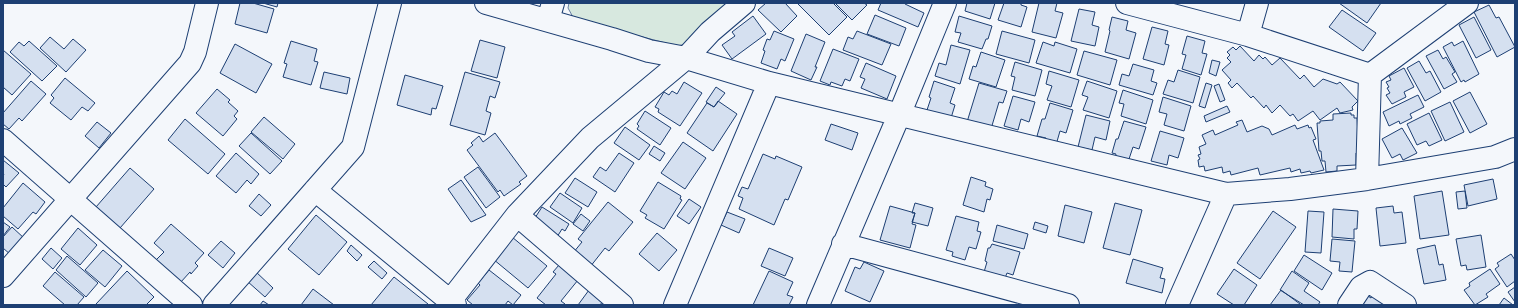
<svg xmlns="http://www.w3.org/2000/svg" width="1518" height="308" viewBox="0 0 1518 308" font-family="'Titillium Web',sans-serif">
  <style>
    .green { fill: #d7e8df; stroke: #687fa3 }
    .building { fill: #d5e0f0; stroke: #1d3f73 }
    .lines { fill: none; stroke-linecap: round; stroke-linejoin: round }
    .minor-casing { stroke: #1d3f73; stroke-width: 24 }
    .minor { stroke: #f4f7fb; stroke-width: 22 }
  </style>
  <rect width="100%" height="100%" fill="#f4f7fb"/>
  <path class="green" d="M569,3H737L691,43L677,46L574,19L568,8Z"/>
  <path class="building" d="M240,3H253L274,9L267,33L235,24Z
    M263,3H278L277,7Z
    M766,3H785L797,16L781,32L758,10Z
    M797,3H833L847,17L829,35Z
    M835,3H864L867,5L852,20Z
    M881,3H905V4L924,13L918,27L878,10Z
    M967,3H995L990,19L965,11Z
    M1004,3H1021V5L1027,7L1021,27L998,20Z
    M1039,3H1057L1055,11L1063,13L1056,38L1032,32Z
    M1339,3H1381L1367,23Z
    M1489,5L1496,18L1499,17L1515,47L1497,57L1474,12Z
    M1079,9L1095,12L1092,25L1099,27L1095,46L1071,41Z
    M1342,10L1376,33L1363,51L1329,27Z
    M875,15L906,28L899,46L867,34Z
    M753,16L766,34L732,59L722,45L735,36L732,32Z
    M959,16L992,26L988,39H986L982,49L958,42L961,33L955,32Z
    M1112,17L1128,21L1126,30L1136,33L1129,59L1105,52L1110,31L1109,30Z
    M1474,17L1491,50L1476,58L1459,25Z
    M1152,27L1168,31L1165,44L1169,45L1164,65L1143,59Z
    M774,31L794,39L785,61L781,59L777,69L761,63L765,51L763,50L767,39L770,40Z
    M857,31L891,44L882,65L843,50L848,37L853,39Z
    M1002,31L1035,40L1029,63L996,54Z
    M806,34L825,42L815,67H817L811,80L791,71Z
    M1187,36L1205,41L1202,53L1207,54L1201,75L1182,69L1186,55L1182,54Z
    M50,37L64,49L73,39L86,50L66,72L40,48Z
    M480,40L505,47L497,78L471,71Z
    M29,41L57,66L42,81L10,52L19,42L24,46Z
    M291,41L317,49L314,61L318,62L311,85L283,77L287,64L284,63Z
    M1463,41L1479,74L1465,82L1464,80L1461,82L1443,47L1452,42L1454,46Z
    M1043,42L1054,46L1055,42L1077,49L1070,73L1036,63Z
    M235,44L272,64L256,93L220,73Z
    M951,45L970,50L960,84L935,76L939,63L946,65Z
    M1240,46L1254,61L1259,55L1263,59L1265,57L1272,65L1280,58L1300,79L1304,75L1314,87L1323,79L1337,84L1340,82L1358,101L1352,107L1353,110L1340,113L1337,108L1320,120L1313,111L1298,121L1293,114L1290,116L1280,105L1272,113L1266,105L1264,108L1253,96L1251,98L1237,83L1232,88L1228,83L1231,80L1222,70L1231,62L1227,58L1230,55L1227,52L1233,47L1236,50Z
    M833,49L859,59L850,81L845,79L842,86L831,82L830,85L820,81Z
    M3,50L31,74L12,95L3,87Z
    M1438,50L1443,59L1446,57L1455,72L1452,74L1457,82L1444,89L1426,56Z
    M1084,51L1117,60L1110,85L1077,75Z
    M981,52L1005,60L996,87L969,79L973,66L976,67Z
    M1212,60L1220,62L1216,76L1209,73Z
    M1419,61L1426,73L1430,71L1441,92L1425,101L1407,68Z
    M1015,62L1042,70L1035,96L1012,90L1015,77L1011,76Z
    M866,63L896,76L887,99L861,88L865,79L860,77Z
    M1133,64L1154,70L1151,81L1157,83L1153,95L1119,85L1122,74L1129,76Z
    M1404,68L1414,87L1404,92L1406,97L1392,104L1386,95L1390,93L1387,88L1389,87L1386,82L1391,80L1389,76Z
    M1178,70L1200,77L1193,103L1163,94L1168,80L1174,82Z
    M1049,71L1079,80L1071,107L1047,100L1052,86L1046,84Z
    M324,72L350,78L347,94L320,88Z
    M465,72L500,82L495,98L490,96L486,111L491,113L485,135L450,125Z
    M405,75L443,86L436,109L432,108L431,115L397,105Z
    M65,78L95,103L88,111L82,107L71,120L50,103L54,98L51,95Z
    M31,81L46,94L22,121L19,118L9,129L3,124V113Z
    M934,81L955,88L950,103L955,105L951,118L927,110L931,98L929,97Z
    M1087,81L1117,91L1109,118L1083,110L1088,97L1082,95Z
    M684,82L702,93L680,126L658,112L659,109L655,107L664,92L669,95L672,91L677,94Z
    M979,83L1007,91L1003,103L999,102L991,129L967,122Z
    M1206,83L1212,85L1205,108L1199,106Z
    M1219,84L1225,100L1220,102L1214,86Z
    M716,87L725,93L714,107L706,102Z
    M217,89L230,100L228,102L238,111L234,116L237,119L223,136L196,113Z
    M1123,90L1153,100L1146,124L1121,116L1124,104L1119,103Z
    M1470,92L1487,124L1470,133L1453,101Z
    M1418,95L1424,107L1410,114L1412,118L1400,124L1399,121L1389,126L1383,112Z
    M1013,96L1035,102L1029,122L1021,119L1018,130L1004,126Z
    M1163,97L1191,106L1184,131L1164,125L1167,114L1159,112Z
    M718,101L737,114L713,151L687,133L707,103L714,107Z
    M1450,102L1464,132L1445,141L1431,111Z
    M1050,103L1073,110L1066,133L1060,131L1056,145L1045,141L1046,138L1037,136L1042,119H1045Z
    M1227,106L1230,112L1206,122L1204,116Z
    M645,111L671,128L660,145L637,129L639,126L637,124Z
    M1351,113V115H1354V118H1357L1359,153H1356V165L1337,166V171L1326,172L1325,161H1322L1321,151H1319L1317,123H1320V121L1333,120V114Z
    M1429,113L1442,140L1429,146L1426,141L1417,145L1407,124Z
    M1086,115L1110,121L1106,140L1095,137L1092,150L1078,147Z
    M264,117L295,144L283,159L251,132Z
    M185,119L225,154L208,174L168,140Z
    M1242,120L1247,132L1262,126L1269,129L1272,135L1295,125L1297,129L1308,125L1309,128L1311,127L1316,139L1313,140L1324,170L1311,173L1310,171L1301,173L1300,169L1291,172L1290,168L1260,175L1258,168L1231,175L1230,171L1223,173L1222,167L1205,171L1204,166L1199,167L1198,160L1200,159L1198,155L1201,154L1199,147L1206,144L1202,135L1213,130L1215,135L1238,125L1236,122Z
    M1124,121L1146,127L1139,149L1133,147L1128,162L1115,158L1116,154L1112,153L1116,139H1118Z
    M97,122L111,133L99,148L85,136Z
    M831,124L858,133L852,150L825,140Z
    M625,127L650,145L639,160L614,143Z
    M1402,128L1417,153L1403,160L1400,154L1392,158L1382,139Z
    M1160,131L1184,138L1178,158L1169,155L1167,165L1151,161Z
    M251,133L282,161L270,174L239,146Z
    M495,133L527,176L519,182L521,184L504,196L500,190L498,192L467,150L473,145L471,143L479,136L483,142Z
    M683,142L706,158L685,189L661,173Z
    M654,146L665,153L660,161L649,154Z
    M236,153L259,174L251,184L247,180L236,193L216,176Z
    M619,153L634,163L615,192L593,177L600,167L606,171Z
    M763,154L775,159L776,156L802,167L788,200L785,199L774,225L739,209L743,198L738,196L742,187L748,189Z
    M3,160L19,173L6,187L3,184V176L4,174L3,173Z
    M478,167L500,197L486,208L464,177Z
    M130,168L154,189L120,228L96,207Z
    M971,177L986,182L985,186L993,189L990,200L987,199L984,212L963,205Z
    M575,178L597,192L588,207L565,193Z
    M1493,179L1497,199L1468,206L1464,185Z
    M461,180L486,215L471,222L448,189Z
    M658,182L681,196L680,199L682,200L664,229L645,218L647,215L640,211Z
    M23,183L45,202L36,214L33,212L18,229L3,216V208Z
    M1442,191L1449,235L1420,239L1414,196Z
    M1465,191L1467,208L1458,209L1456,192Z
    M560,193L582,208L573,223L550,207Z
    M259,194L271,205L261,216L249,206Z
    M689,199L701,207L689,224L677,216Z
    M608,202L633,222L609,251L605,248L590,267L573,253L582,242L578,239Z
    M915,203L933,208L928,226L912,222L915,213H912Z
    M1115,203L1142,210L1130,255L1103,248Z
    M1065,205L1092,212L1084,243L1058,236Z
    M890,206L915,213L912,224L916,225L910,248L880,240Z
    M1393,206L1394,213L1402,212L1406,243L1380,246L1376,208Z
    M542,207L569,224L565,231L562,229L557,237L533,221Z
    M1333,209L1358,211L1357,229H1354V239L1332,237Z
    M1273,211L1296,227L1260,279L1237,263Z
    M1308,211L1324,212L1321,253L1305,252Z
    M727,212L745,219L739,233L721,225Z
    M581,214L590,221L583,231L573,224Z
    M316,215L347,242L319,275L288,249Z
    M956,216L979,222L977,231L981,232L976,249L969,247L965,260L952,256L953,252L946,250Z
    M3,222L10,227L3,236Z
    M1035,222L1048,226L1046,233L1033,229Z
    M171,224L204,253L195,263L198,266L191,274L190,272L180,283L155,261L164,252L154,243Z
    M997,225L1028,234L1024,249L993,241Z
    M12,227L25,239L11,255L3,248V237Z
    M78,228L97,245L80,265L61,249Z
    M657,233L677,250L659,271L639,254Z
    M1481,235L1486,267L1467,270L1466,265L1461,266L1456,239Z
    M512,237L547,266L528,288L493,259Z
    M1332,239L1355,241L1352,272L1339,271L1340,262L1330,261Z
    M221,241L235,253L223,268L208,255Z
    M992,244L1020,252L1013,275L1007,273L1005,278L984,272L987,262L985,261L988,248H990Z
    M351,245L362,255L357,261L347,251Z
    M1435,245L1439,265L1443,264L1446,280L1424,284L1417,249Z
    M51,248L62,258L53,269L42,259Z
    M769,248L793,258L785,276L761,266Z
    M103,250L122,266L105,287L85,270Z
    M1511,254L1515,260V281L1507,287L1495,269L1499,266L1497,263Z
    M1304,255L1332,273L1322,290L1294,271Z
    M67,256L98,283L86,297L56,270Z
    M1133,259L1163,268L1160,278L1165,279L1162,293L1126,283Z
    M374,261L387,273L382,279L368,267Z
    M864,262L884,271L870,302L845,291L855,267L860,269Z
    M559,265L578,280L561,301L565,304L564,305H546L537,298L556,274L553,272Z
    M1234,269L1257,285L1244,305H1234L1217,294Z
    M1490,269L1500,284L1486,294L1488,297L1475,305L1464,290L1470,286L1469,283Z
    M489,270L521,295L513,305L508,301L505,305H473L467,300L480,285L478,283Z
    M127,271L154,297L146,305H97L96,304Z
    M255,271L273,288L265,297L247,281Z
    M769,271L793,282L787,295L793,297L789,305H753Z
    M1292,271L1309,283L1304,291L1320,302L1318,305H1304L1280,290Z
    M55,272L84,297L77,305H65L43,286Z
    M394,277L428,304L427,305H371Z
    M1515,287V302L1508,292Z
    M313,289L334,305H301Z
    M589,290L603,301L600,305H578Z
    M1281,290L1300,304L1299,305H1270Z
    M1373,294L1389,305H1362L1368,296L1371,298Z
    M1504,298L1513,305H1499Z
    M263,301L269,305H260Z"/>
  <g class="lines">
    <g class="minor-casing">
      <path id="minor" d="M486,3L612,39L649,51L686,58L769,83L1226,194L1290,189L1367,179L1495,157L1515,149
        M1127,3L1248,35L1370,75
        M548,20L553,3
        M1248,35L1257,3
        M1370,75L1467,3
        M3,140L191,305
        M1367,179L1370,75
        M315,190L455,305
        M517,215L622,305
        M843,244L1068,305
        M3,276L190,63L195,52L207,3
        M214,305L353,147L390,3
        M447,305L517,215L590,138L686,58L710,32L744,3
        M675,305L769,83
        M818,305L900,113L945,3
        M1177,305L1226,194
        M1349,305L1361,287L1370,282L1405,305"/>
    </g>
    <use href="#minor" class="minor"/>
  </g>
  <rect width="1518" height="308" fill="none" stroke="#1d3f73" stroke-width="8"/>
</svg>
